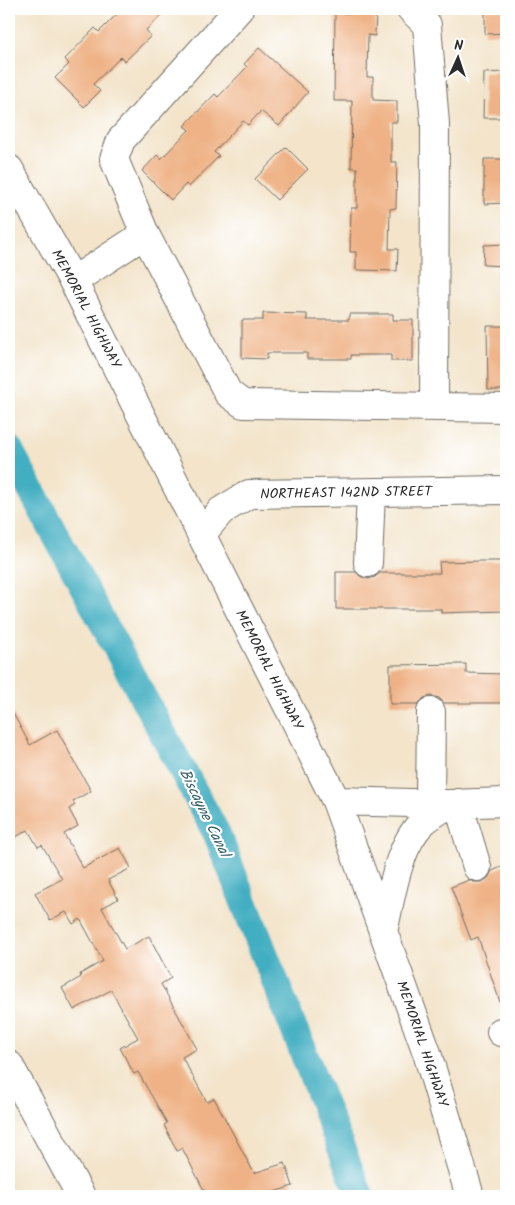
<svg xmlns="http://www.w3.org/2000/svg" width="515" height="1205" viewBox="0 0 515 1205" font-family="Kalam,sans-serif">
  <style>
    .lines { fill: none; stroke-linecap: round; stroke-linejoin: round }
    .canal { stroke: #43aec1; stroke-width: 28 }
    .building { fill: #efb286 }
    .minor-casing { stroke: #716c63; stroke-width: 30 }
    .minor { stroke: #fff; stroke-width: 28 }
    .labels { text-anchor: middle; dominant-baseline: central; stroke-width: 4.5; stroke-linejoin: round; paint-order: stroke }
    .street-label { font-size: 14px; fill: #2b2b2b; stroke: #fff }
    .water-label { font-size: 15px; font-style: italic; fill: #355f67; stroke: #fff }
  </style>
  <rect width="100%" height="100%" fill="#fff"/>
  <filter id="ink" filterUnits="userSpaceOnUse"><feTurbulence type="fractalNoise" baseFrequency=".02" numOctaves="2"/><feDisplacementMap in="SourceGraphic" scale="10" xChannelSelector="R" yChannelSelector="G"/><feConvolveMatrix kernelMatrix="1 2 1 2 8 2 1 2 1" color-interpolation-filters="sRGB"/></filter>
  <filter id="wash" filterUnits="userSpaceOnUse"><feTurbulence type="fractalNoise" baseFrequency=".0096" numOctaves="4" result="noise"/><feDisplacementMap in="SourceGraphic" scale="20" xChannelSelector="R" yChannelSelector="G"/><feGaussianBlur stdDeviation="1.12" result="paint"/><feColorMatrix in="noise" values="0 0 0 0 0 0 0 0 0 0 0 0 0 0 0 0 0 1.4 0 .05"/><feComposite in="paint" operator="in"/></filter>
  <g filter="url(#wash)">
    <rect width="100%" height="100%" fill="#f3e4ca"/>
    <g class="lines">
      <path class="canal" d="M9,449L217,834L360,1196"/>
    </g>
    <g id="blocks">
      <path class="building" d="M122,9H168L146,30L151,36L125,61L121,57L93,84L100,91L84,107L55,78L69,64L65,59L95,28L99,32Z
        M485,9L506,10V33L485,34Z
        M335,13L376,14L375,36L368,35L367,77H373V100L397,101V122H391V162H397L396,208L390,209L389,249H398L397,271L356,270V252H350L351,208H357V168H351L352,101H334Z
        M259,48L308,92L279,126L261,111L248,125L243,121L214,152L219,156L189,187L186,184L171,200L142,171L157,155L161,159L189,130L184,126L215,94L218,97L247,67L244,64Z
        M506,72V118H483L484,73Z
        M286,147L308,169L277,200L255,179Z
        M484,159H506V203L484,204Z
        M506,244V266L483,265L484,245Z
        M263,313L307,314V320H349V314H393V320H413V361H391V355H351V359H307V353H267V359L242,358V320H263Z
        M487,326H506V390H488Z
        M481,561H506V611L441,613V609H336V572H356L360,576L368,579L375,577L380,573H440L439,562Z
        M466,664V673L506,674V703H444L439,698L431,696L424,698L418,704H390V665Z
        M9,706L30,745L57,730L91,791L73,801L75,805L69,809L78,826L64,834L83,868L120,848L131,868L108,880L118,899L102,908L125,949L149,936L171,978L161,984L197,1049L182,1057L207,1102L214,1098L254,1173L285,1163L293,1186L261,1196H207L182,1148L177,1151L164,1125L167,1123L138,1072L134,1074L120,1048L138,1038L111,990L74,1010L62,988L81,977L80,974L103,961L80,919L73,924L66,912L50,920L35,893L62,879L42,845L38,847L28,830L9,841Z
        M506,865V1010L503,1011L478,937L471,940L451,887L469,880L474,882H482L488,878L492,871Z"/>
    </g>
  </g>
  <g filter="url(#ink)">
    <use href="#blocks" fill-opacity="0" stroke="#716c63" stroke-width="1"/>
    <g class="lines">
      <g class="minor-casing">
        <path id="minor" d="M239,9L121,140L114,159L145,234L228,393L243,404L506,408
          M411,9L427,25L435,124L434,407
          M9,169L73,281L336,801L427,1053L470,1196
          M73,281L145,234
          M201,535L221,511L249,494L506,490
          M368,563L371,493
          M336,801L449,804L506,802
          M430,803L431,712
          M458,803L477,867
          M383,932C391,899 397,845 424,821C431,815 441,809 449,804
          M501,1032L506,1031
          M9,1065L81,1196"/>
      </g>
      <use href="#minor" class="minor"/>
    </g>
  </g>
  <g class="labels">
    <g class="street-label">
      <text transform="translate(86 309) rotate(62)">MEMORIAL HIGHWAY</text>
      <text transform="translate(346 493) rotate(-1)">NORTHEAST 142ND STREET</text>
      <text transform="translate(269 670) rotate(63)">MEMORIAL HIGHWAY</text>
      <text transform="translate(422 1044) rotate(71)">MEMORIAL HIGHWAY</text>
    </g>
    <g class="water-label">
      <text transform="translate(204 813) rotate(64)">Biscayne Canal</text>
    </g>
  </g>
  <rect width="515" height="1205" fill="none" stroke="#fff" stroke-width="30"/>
  <g transform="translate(458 58) rotate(3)" stroke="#ffffff" stroke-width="4" paint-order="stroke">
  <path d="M0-4L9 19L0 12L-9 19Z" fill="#2b2b2b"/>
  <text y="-8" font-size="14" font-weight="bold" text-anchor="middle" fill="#2b2b2b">N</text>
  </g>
</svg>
